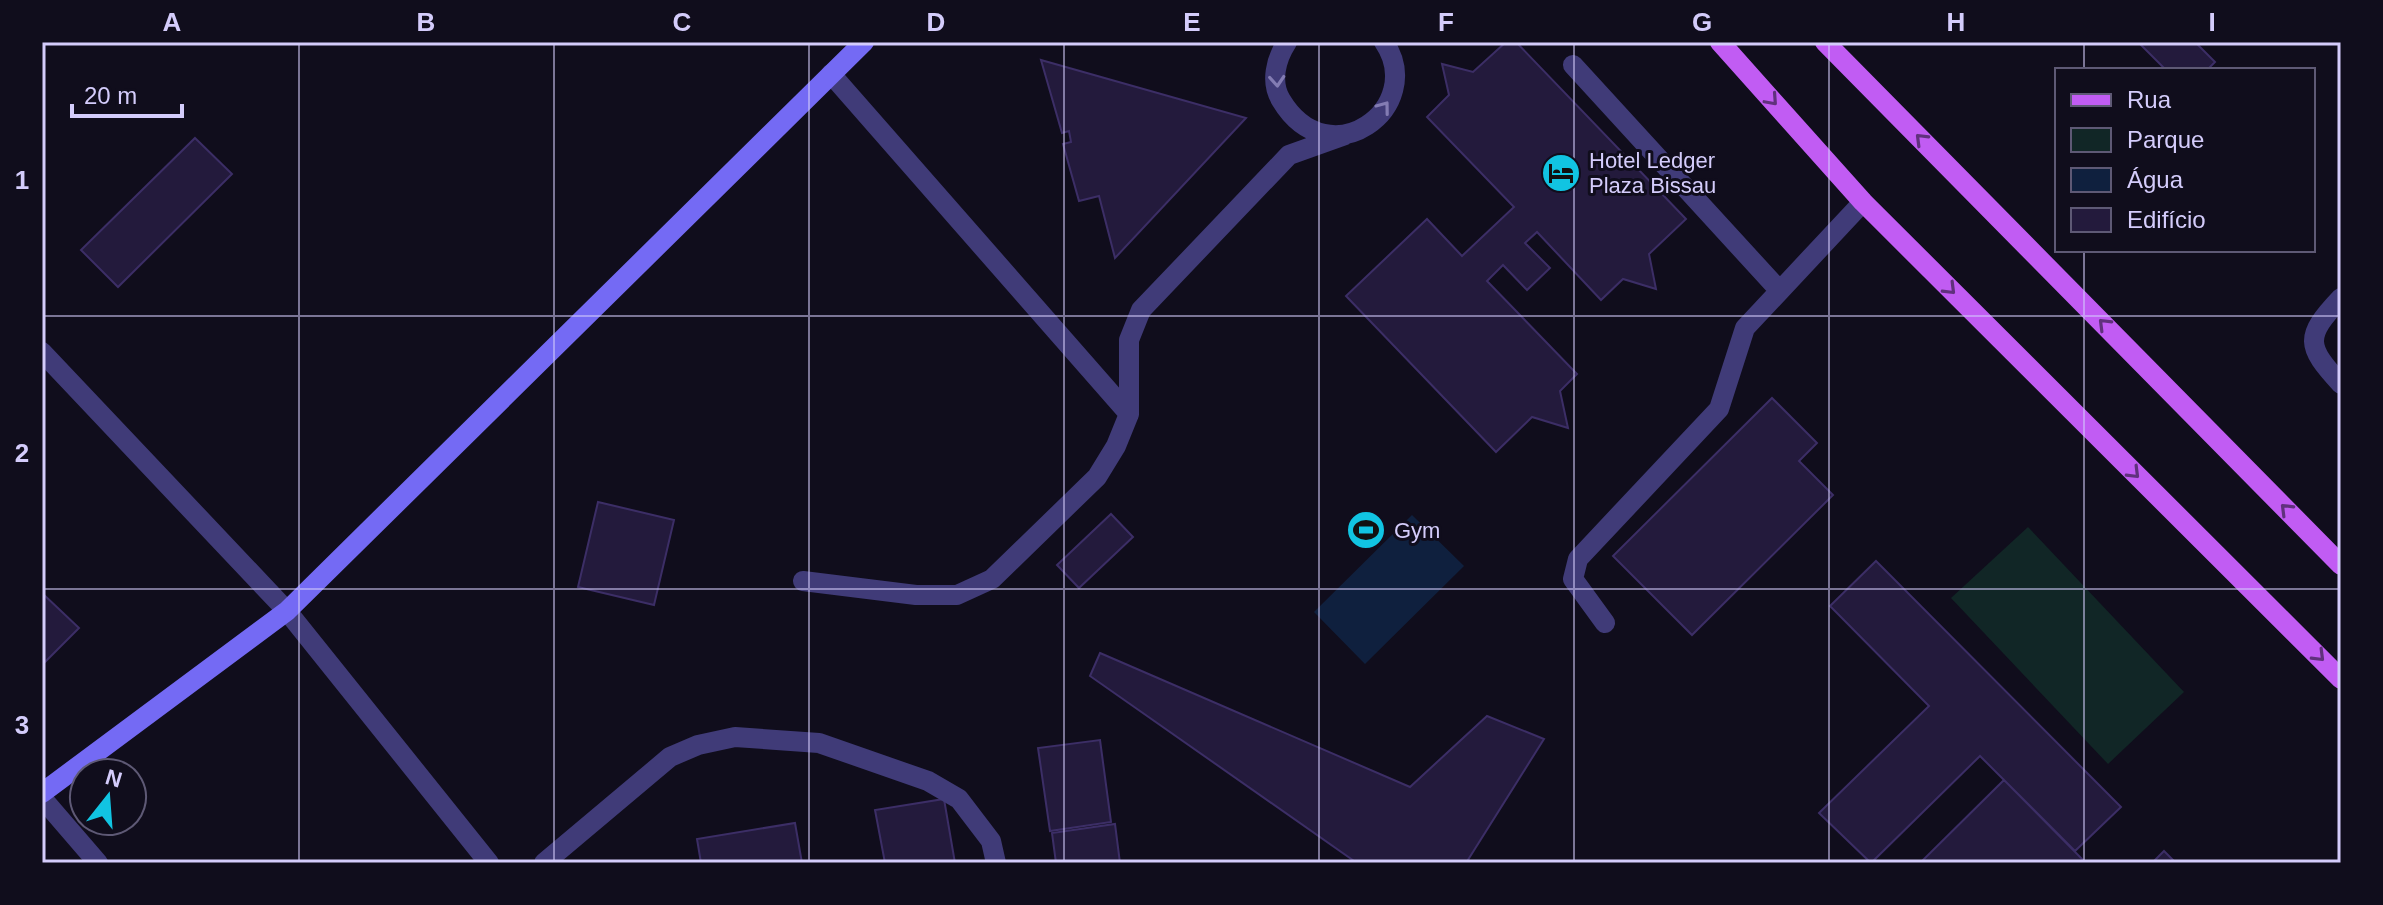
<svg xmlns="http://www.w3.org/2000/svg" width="2383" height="905" viewBox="0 0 2383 905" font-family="Helvetica,sans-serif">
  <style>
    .green { fill: #112626 }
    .water { fill: #0f203e }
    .building { fill: #231a3c; stroke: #3c2e66; stroke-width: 2 }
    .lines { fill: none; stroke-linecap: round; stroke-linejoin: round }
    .lane { stroke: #403b78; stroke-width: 20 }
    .street { stroke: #403b78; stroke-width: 20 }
    .secondary { stroke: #746af4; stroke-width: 20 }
    .primary { stroke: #c15cf3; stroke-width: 20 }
    .oneway { stroke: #837cb3 }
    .oneway2 { stroke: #60317d }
    .grid { fill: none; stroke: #d4ccfb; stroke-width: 2; stroke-opacity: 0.55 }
    .labels { text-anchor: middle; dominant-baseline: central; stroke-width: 6; stroke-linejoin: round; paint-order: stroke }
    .poi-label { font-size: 22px; fill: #d4ccfb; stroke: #100d1c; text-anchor: start }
    .neatline { fill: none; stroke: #d4ccfb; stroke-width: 3 }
    .grid-label { font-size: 26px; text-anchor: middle; font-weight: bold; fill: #d4ccfb }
  </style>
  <rect width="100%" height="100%" fill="#100d1c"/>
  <path class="green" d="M2028,527L2184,692L2108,764L1951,598Z"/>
  <path class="water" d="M1412,515L1464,566L1365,664L1314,612Z"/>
  <path class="building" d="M1506,42H1516L1686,219L1649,254L1656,289L1623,279L1601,300L1537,232L1525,243L1550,268L1527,290L1503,265L1487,281L1577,374L1560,391L1568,428L1532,417L1496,452L1346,296L1427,219L1462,256L1514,207L1427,117L1449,95L1442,64L1473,72Z
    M2138,42H2195L2215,62L2207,70H2166Z
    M1041,60L1246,118L1115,258L1099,196L1079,201L1063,144L1071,142L1069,131L1062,133Z
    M195,138L232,174L118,287L81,250Z
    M1772,398L1817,443L1799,461L1833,495L1692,635L1613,556Z
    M598,502L674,520L654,605L578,587Z
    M1111,514L1133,537L1079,588L1057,565Z
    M1876,561L2121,807L2075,851L1980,756L1871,863L1819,813L1929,706L1830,606Z
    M42,593L79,628L42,665Z
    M1100,653L1410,787L1487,716L1544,739L1466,863H1357L1090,676Z
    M1100,740L1111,822L1050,831L1038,748Z
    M2004,780L2086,863H1920Z
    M944,799L955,863H885L875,810Z
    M795,823L802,863H701L697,839Z
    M1115,824L1120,863H1056L1052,833Z
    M2164,851L2176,863H2152Z"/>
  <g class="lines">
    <path class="lane" d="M1287,42C1276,59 1270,82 1281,100C1329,180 1428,107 1384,42
      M1573,65L1779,290
      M831,74L1129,414
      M803,581L916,595H957L992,579L1097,477L1116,446L1129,414V340L1141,310L1289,155L1345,135
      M1605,623L1573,579L1578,559L1719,409L1745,328L1863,202"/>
    <path class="street" d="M2341,298C2304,337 2306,346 2341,384
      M42,352L287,611L489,863
      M42,798L98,863
      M544,863L670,757L698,745L735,737L819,743L928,781L959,799L991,841L996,863"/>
    <path class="secondary" d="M42,793L287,611L864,42"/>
    <path class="primary" d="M1720,42L1863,202L2341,679
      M1825,42L2341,565"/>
  </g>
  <defs><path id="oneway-chevron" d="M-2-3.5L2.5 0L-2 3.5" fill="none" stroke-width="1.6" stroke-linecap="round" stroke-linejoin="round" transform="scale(2)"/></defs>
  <g class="oneway">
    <use href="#oneway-chevron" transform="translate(1277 81) rotate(86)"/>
    <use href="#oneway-chevron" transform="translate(1384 107) rotate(-53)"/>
  </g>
  <g class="oneway2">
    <use href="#oneway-chevron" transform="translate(1772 100) rotate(48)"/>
    <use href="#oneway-chevron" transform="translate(1921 139) rotate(-135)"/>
    <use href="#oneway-chevron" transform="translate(1950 289) rotate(45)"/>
    <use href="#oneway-chevron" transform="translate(2104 324) rotate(-135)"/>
    <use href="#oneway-chevron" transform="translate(2134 473) rotate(45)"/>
    <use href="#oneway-chevron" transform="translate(2286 509) rotate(-135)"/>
    <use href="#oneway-chevron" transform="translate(2319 656) rotate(45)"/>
  </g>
  <path class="grid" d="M299,42V863M554,42V863M809,42V863M1064,42V863M1319,42V863M1574,42V863M1829,42V863M2084,42V70M2084,250V863M42,316H2341M42,589H2341"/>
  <defs>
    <g id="hotel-disc" transform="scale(2)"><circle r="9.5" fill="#11c4e2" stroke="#100d1c"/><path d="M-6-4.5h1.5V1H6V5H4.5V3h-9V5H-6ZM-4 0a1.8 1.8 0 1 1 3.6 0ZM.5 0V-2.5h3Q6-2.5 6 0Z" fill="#111"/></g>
    <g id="stadium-disc" transform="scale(2)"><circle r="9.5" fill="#11c4e2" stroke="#100d1c"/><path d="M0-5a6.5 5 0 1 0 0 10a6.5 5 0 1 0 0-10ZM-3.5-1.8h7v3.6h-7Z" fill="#111"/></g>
  </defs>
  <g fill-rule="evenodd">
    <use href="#hotel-disc" x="1561" y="173"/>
    <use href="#stadium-disc" x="1366" y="530"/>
  </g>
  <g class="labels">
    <g class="poi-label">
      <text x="1589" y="160">Hotel Ledger<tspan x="1589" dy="25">Plaza Bissau</tspan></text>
      <text x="1394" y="530">Gym</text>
    </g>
  </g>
  <rect width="2383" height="905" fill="none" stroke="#100d1c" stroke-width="88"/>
  <rect x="2055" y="68" width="260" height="184" fill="#100d1c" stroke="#5e5975" stroke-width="2"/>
  <rect x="2071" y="94" width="40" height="12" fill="#c15cf3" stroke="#5e5975" stroke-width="2"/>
  <text x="2127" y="108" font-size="24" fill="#d4ccfb">Rua</text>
  <rect x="2071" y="128" width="40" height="24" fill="#112626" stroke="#5e5975" stroke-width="2"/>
  <text x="2127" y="148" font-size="24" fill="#d4ccfb">Parque</text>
  <rect x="2071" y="168" width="40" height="24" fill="#0f203e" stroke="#5e5975" stroke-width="2"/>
  <text x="2127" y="188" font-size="24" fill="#d4ccfb">Água</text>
  <rect x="2071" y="208" width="40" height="24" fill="#231a3c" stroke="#5e5975" stroke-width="2"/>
  <text x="2127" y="228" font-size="24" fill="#d4ccfb">Edifício</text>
  <g transform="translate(108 797) rotate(17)"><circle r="38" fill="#100d1c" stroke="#5e5975" stroke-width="2"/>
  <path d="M0-6L14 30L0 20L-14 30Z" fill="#11c4e2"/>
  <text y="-12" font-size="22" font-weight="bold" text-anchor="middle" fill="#d4ccfb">N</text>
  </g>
  <path d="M72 104v12h110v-12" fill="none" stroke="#d4ccfb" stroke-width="4"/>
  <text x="84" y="104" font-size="24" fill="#d4ccfb" stroke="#100d1c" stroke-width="6" paint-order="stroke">20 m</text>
  <rect x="44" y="44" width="2295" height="817" class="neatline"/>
  <g class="grid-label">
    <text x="172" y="31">A</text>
    <text x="426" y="31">B</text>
    <text x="682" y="31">C</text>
    <text x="936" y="31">D</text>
    <text x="1192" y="31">E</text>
    <text x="1446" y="31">F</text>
    <text x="1702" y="31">G</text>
    <text x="1956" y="31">H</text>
    <text x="2212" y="31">I</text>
    <text x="22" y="189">1</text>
    <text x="22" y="462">2</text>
    <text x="22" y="734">3</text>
  </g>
</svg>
